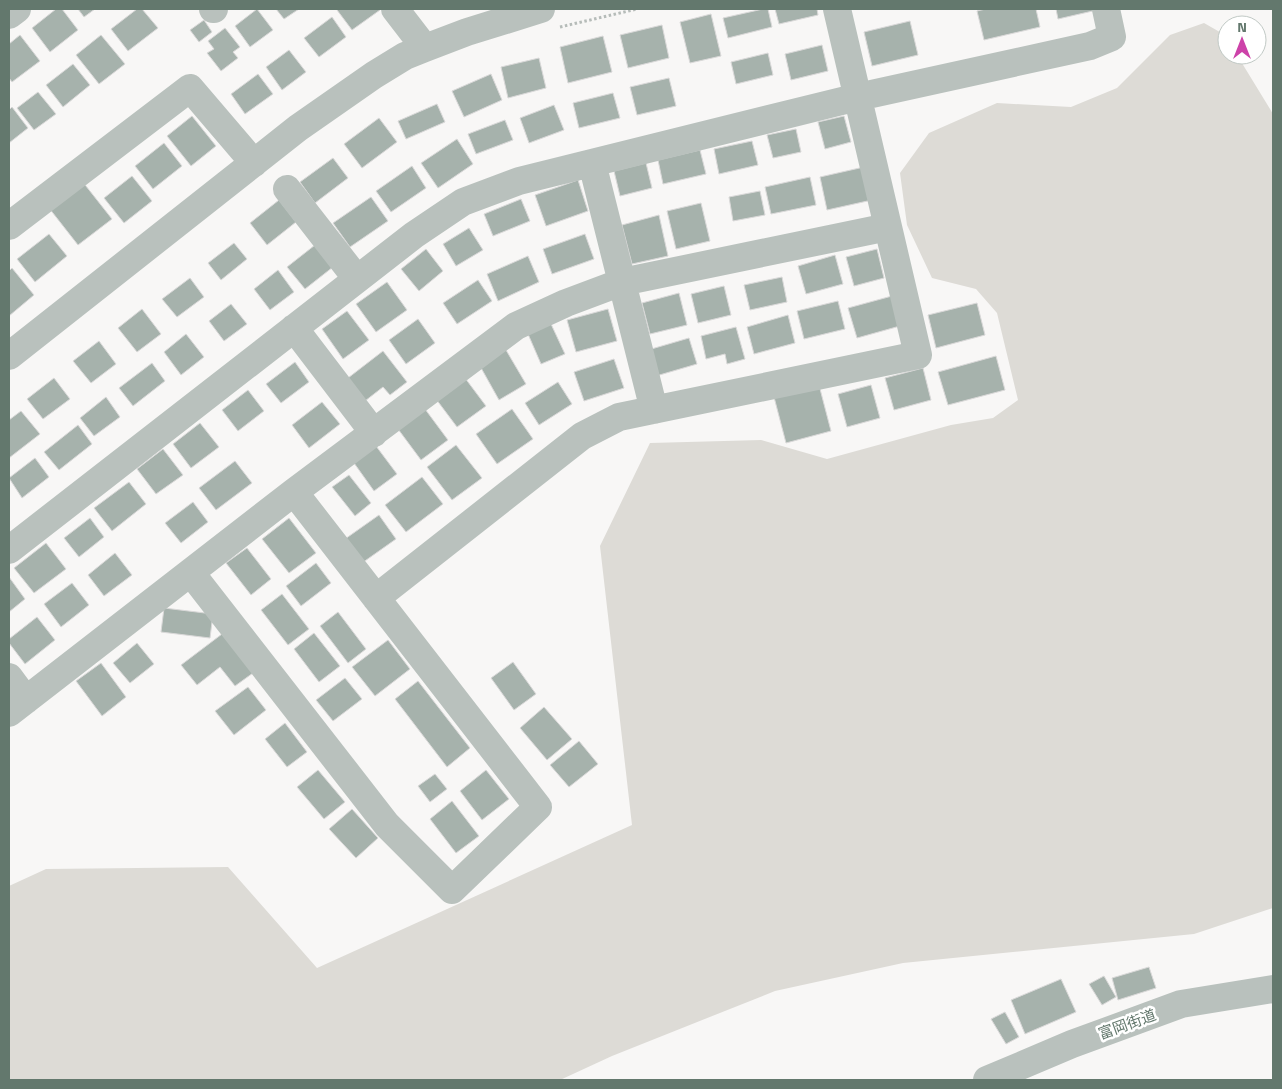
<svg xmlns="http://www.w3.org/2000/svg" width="1282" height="1089" viewBox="0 0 1282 1089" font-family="'Titillium Web','Noto Sans JP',sans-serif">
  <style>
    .green { fill: #dddbd6 }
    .building { fill: #a6b2ac; stroke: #dad9d9 }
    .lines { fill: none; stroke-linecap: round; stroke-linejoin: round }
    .path { stroke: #b6bcb9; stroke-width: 3; stroke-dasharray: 2.5 2.5; stroke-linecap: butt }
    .minor { stroke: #b9c1bd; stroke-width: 28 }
    .labels { text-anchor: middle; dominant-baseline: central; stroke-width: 5; stroke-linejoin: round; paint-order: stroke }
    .street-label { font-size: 15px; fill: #63786d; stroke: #fff }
  </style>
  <rect width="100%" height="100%" fill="#f8f7f6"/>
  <path class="green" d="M1204,23L1225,35L1227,55H1237L1273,114V908L1194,934L903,963L775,991L612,1056L560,1080H9V886L46,869L228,867L317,968L632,825L600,546L650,443L761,440L827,459L951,425L993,418L1018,400L997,313L976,289L932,278L907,225L900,173L929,133L997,103L1071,107L1117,88L1170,35Z"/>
  <path class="building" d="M56,9H62L78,30L50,52L32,28Z
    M78,9H95L84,17Z
    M137,9H142L158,28L128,51L111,29Z
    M257,9L273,30L250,47L235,26Z
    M276,9H299L284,19Z
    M338,9H379L380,10L352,30L337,10Z
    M763,9H768L772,27L728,38L723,18Z
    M775,9H817L818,15L779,24Z
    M986,9H1036L1040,27L984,40L977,11Z
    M1056,9H1097V10L1058,19Z
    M711,14L721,56L690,63L680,22Z
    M332,17L346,37L319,57L304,38Z
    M204,20L212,32L199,42L190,30Z
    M910,21L918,55L872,66L864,32Z
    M662,25L669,58L628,68L620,35Z
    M225,28L240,47L233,52L238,58L221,71L207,53L214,49L208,41Z
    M20,35L40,61L12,82L9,78V44Z
    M101,35L125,64L99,84L76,55Z
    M603,36L612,72L568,83L560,47Z
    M822,45L828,71L791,80L785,54Z
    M289,50L306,72L282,90L266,67Z
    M768,53L773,75L736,84L731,62Z
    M539,58L546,88L508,98L501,67Z
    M73,64L90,85L63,107L46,85Z
    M258,74L273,94L245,114L231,94Z
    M491,74L502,100L464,117L452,91Z
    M669,78L676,106L637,115L630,87Z
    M38,92L56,114L34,130L17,108Z
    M613,93L620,118L579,128L573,103Z
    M437,104L445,122L406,139L398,121Z
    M554,105L564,130L529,143L520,118Z
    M12,107L28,128L9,143V110Z
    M192,116L216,146L191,166L167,136Z
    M844,116L851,142L825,149L818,122Z
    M379,118L397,142L362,168L344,144Z
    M505,120L513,140L476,154L468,134Z
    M796,129L801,152L773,158L767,135Z
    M457,139L473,164L438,188L421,163Z
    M752,141L758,165L719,174L714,149Z
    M164,143L182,166L153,189L135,166Z
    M700,150L706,174L663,184L658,160Z
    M333,158L348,178L315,203L300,182Z
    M646,163L652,188L620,196L614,171Z
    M412,166L426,188L391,212L376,191Z
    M864,167L872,200L827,210L820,177Z
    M132,176L152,201L124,223L104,198Z
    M810,177L816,205L771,214L765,187Z
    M578,180L588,211L546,226L535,195Z
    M82,181L112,219L78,245L49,208Z
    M760,191L765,215L733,221L729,197Z
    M371,197L388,221L350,247L333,223Z
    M521,199L530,221L493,236L484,214Z
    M279,200L296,222L267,245L250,223Z
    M701,203L710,241L676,249L667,211Z
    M659,215L668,256L632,264L622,225Z
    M469,228L483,250L456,266L443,244Z
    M49,234L67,256L35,282L17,259Z
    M585,234L594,259L552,274L543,249Z
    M234,243L247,259L221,280L208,263Z
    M315,245L333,267L305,289L287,267Z
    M426,249L443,271L419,291L401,269Z
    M877,249L884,278L854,286L846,257Z
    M835,255L843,284L806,294L798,266Z
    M528,256L539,282L498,301L487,274Z
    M12,268L34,295L9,316V271Z
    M278,270L294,292L270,310L254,289Z
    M782,277L787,302L750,310L744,285Z
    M190,278L204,297L177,317L162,299Z
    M478,280L492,301L457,324L443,303Z
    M387,282L407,310L376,332L356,304Z
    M724,286L731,315L698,323L691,294Z
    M679,293L687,325L650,334L642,303Z
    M892,296L900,326L857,338L848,308Z
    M838,301L845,329L804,339L797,311Z
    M977,303L985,335L936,348L928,315Z
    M231,304L247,324L224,341L209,321Z
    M142,309L161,334L137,352L118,328Z
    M608,309L617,341L576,352L567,320Z
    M347,311L369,340L343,359L322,329Z
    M788,315L795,343L754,354L747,327Z
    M418,319L435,343L406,364L389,340Z
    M551,324L565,354L541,364L528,334Z
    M736,327L745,359L727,364L725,354L706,359L701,336Z
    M186,334L204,357L181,375L164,352Z
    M689,338L697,364L656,376L648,350Z
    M99,341L116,364L91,383L73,361Z
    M506,350L526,384L499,400L480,366Z
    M383,351L407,382L390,395L383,387L365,401L348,378Z
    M996,356L1005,390L948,405L938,372Z
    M614,359L624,388L584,401L574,372Z
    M295,362L309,382L281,403L266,384Z
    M152,363L165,381L133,406L119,388Z
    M923,368L931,400L894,410L885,378Z
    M54,378L70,399L43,419L27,399Z
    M465,378L486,406L457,427L436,399Z
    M558,382L572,404L539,425L525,403Z
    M819,385L831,431L786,443L774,397Z
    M871,385L880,418L847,427L838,394Z
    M248,390L264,411L238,431L222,410Z
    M106,397L120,417L94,436L80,418Z
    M322,402L340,424L309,448L292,425Z
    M425,409L448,440L421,460L398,429Z
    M512,409L533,439L497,464L476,434Z
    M21,411L40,434L9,458V420Z
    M200,423L219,447L191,468L173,444Z
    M78,425L92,444L59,470L44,452Z
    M456,445L482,478L452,500L427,467Z
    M376,446L397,474L374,491L354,463Z
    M163,449L183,475L156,494L137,469Z
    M35,458L49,477L22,498L9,478Z
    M235,461L252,483L216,510L199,488Z
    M349,475L371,503L355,516L332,487Z
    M422,477L443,504L406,532L385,505Z
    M129,482L146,504L112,531L94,508Z
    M193,502L208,522L181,543L165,523Z
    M379,515L396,539L362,563L345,539Z
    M90,518L104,537L79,557L64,538Z
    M289,518L316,553L289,573L262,539Z
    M46,543L66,569L34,593L14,568Z
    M247,548L271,579L251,595L226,563Z
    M115,553L132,575L104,596L88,575Z
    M316,563L331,583L301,606L286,586Z
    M9,577L25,599L9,612Z
    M72,583L89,605L61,627L44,604Z
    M282,594L309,629L288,645L261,610Z
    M164,608L213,614L210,638L161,632Z
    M338,612L366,649L348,663L320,626Z
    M37,617L55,640L25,664L9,643V639Z
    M314,633L340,666L319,682L294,649Z
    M222,634L253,673L235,686L220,667L197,685L181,665Z
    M388,640L410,669L375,696L352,667Z
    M137,643L154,664L130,683L113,663Z
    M513,662L536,694L514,710L491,678Z
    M101,663L126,697L102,716L76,681Z
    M345,678L362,699L333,721L316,700Z
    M418,681L470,748L447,767L395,699Z
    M248,687L266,710L234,735L215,711Z
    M544,707L572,739L547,760L520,728Z
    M285,723L307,752L287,767L265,739Z
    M579,741L598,764L569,787L550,765Z
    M318,770L345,802L324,819L297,787Z
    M486,770L509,799L482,820L460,791Z
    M435,774L447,789L430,802L418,786Z
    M452,801L479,836L456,853L430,819Z
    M352,809L378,838L356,858L329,829Z
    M1149,967L1156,988L1118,1000L1112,978Z
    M1104,976L1116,997L1102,1005L1089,984Z
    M1061,979L1076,1012L1025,1034L1011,1000Z
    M1005,1012L1019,1037L1006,1044L991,1019Z"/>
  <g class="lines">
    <path class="path" d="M560,27L637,9"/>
    <path class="minor" d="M213,9H214
      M395,9L425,48
      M9,15L17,9
      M592,163L654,410
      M287,189L357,279
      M9,226L190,88L254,163
      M294,328L374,433
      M9,356L298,128L374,75L405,56L425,48L467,32L541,9
      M9,550L414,235L463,202L519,181L858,97L1090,46L1112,37L1106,9
      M191,573L387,825L452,890L538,807L294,492
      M376,598L582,436L619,417L918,355L837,9
      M9,677L26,700
      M9,713L294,492L516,326L566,303L622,282L888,227
      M987,1080L1072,1044L1181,1004L1273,989"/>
  </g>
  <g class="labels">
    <g class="street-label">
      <text transform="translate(1127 1024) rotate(-20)">富岡街道</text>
    </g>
  </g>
  <rect width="1282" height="1089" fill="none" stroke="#63786d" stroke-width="20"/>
  <g transform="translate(1242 40)"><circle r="24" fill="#ffffff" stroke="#c1c9c5"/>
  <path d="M0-4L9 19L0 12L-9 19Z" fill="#cd42a9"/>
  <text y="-8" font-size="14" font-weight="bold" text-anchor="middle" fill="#63786d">N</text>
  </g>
</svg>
